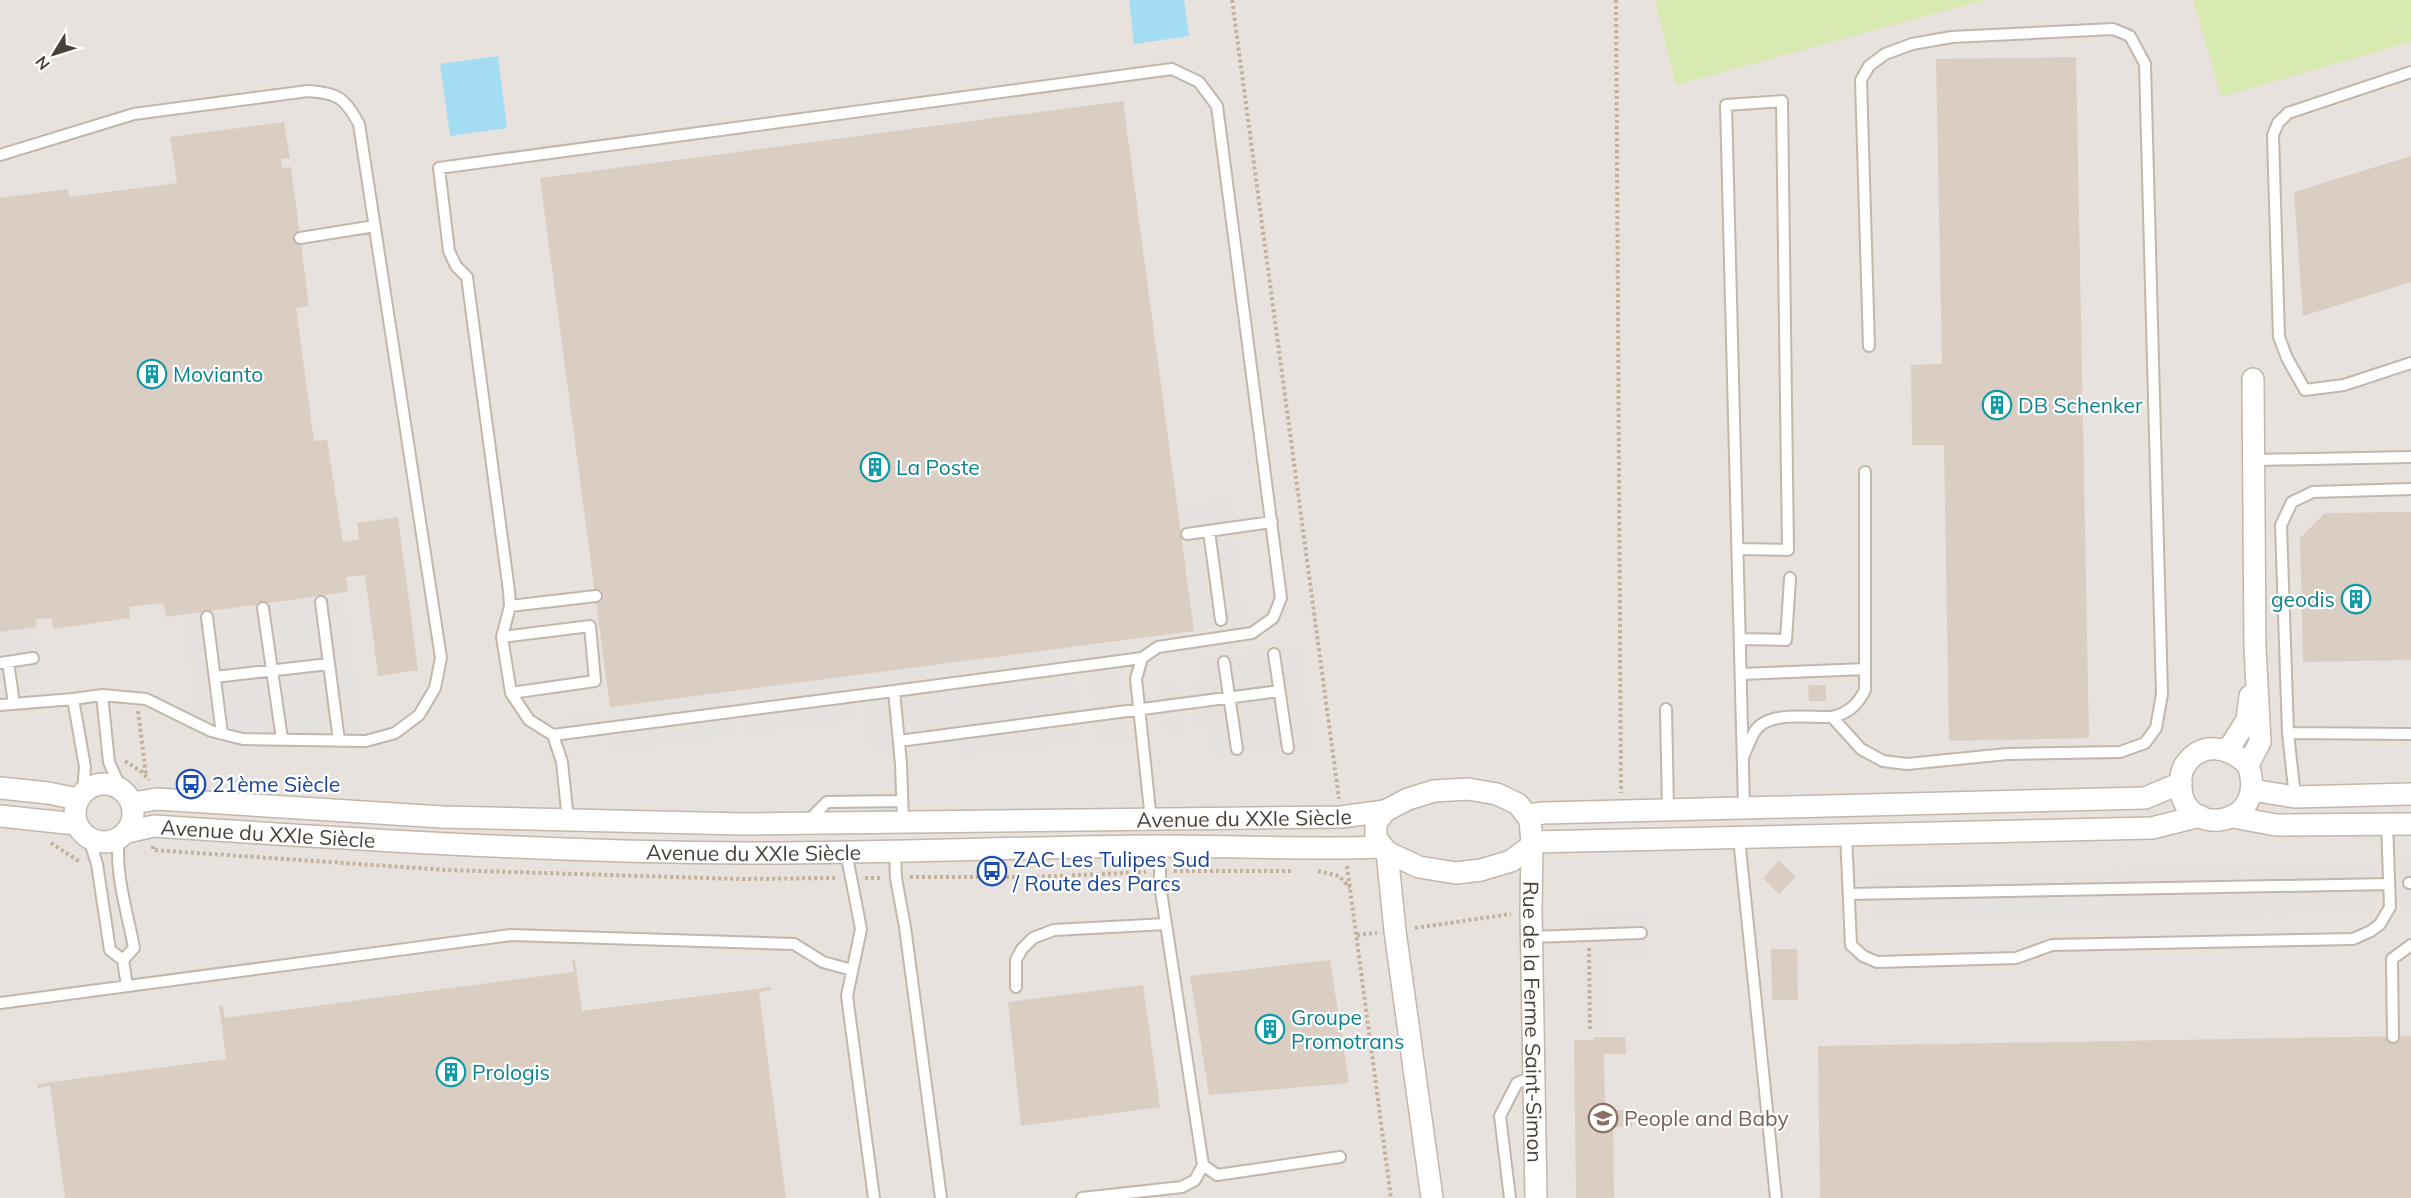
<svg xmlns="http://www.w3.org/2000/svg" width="2411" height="1198" viewBox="0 0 2411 1198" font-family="Mulish,sans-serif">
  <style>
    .industrial { fill: #e8e2de }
    .green { fill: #d8eab1 }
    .parking { fill: #e4e1de }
    .water { fill: #a4ddf3 }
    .building { fill: #dacdc1 }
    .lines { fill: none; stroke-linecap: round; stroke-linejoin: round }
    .service-casing { stroke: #c1b7ab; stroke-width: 14 }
    .minor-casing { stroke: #c1b7ab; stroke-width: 24 }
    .path { stroke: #c3b19c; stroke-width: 4; stroke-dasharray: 3 3; stroke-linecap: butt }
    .service { stroke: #fff; stroke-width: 10 }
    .minor { stroke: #fff; stroke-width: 21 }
    .labels { text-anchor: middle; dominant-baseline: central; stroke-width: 4.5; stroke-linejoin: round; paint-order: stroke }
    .culture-label { font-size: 21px; fill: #0d838f; stroke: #fff; text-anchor: start }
    .transit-label { font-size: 21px; fill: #164399; stroke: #fff; text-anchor: start }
    .street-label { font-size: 21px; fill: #494037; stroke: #fff }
    .education-label { font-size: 21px; fill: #785e54; stroke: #fff; text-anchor: start }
  </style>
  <rect width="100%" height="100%" fill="#f5f0e9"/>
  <path class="industrial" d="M0,0H2411V1198H0Z"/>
  <path class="green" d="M1655,0H1985L1676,85Z
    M2193,0H2411V42L2221,97Z"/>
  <path class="parking" d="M1229,497L1247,624L1197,631L1178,504Z
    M345,595L366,741L243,739L195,723L182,618Z
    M35,630L42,682L0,688V635Z
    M1115,642L1128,741L1098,745L1085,647Z
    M1070,643L1084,744L960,758L958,742L869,753L857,671Z
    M1300,646L1315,754L1279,758L1278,749L1213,758L1209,729L1194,731L1188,681L1202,679L1199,659Z
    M848,673L855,722L746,736L740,687Z
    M1181,682L1188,733L1165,736L1158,685Z
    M728,687L735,737L609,755L605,702Z
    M598,710L602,744L574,747L570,713Z
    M2399,852H2411V910H2401Z
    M2373,863L2374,914L1875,924V873Z
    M1646,910V960L1606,961L1605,1031L1584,1030L1580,911Z"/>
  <path class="water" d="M1129,0H1184L1189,36L1134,44Z
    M498,56L507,128L450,136L440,64Z"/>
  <path class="building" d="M2076,57L2089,738L1949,741L1944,445H1912L1911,365L1942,364L1936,59Z
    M1123,101L1194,631L610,707L540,178Z
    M284,122L290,158L281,159L282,168L291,167L309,306L296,308L314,441L327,440L343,542L359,539L357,523L398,517L418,670L378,676L365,575L346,577L348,591L326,595L166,617L163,603L129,607L130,618L53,629L52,618L36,619L37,627L0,632V198L68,189L69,197L177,183L170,137Z
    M2411,156V282L2303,316L2294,192Z
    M2411,512V660L2303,662L2300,538L2325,513Z
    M1808,685H1826V701H1809Z
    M1779,861L1796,877L1779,894L1763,878Z
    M1771,949H1797L1798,1000H1772Z
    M572,960H575L582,1011L771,987V990L759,992L786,1198H65L50,1086L38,1088L37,1084L226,1059L219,1006H223L225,1018L450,988L574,972Z
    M1330,960L1349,1083L1209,1095L1190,976Z
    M1143,985L1160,1107L1021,1126L1008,1002Z
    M2411,1036V1198H1820L1818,1046Z
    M1594,1037H1625L1626,1054H1604L1605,1110H1631L1632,1127H1613L1614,1198H1576L1574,1040H1594Z"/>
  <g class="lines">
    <g class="service-casing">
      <path id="service" d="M2411,72L2288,113L2278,123L2273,135L2279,337L2287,358L2305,390L2344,385L2411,363
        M0,155L134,114L308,91C338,93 345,98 359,124L441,658L435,688L419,715L395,733L366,741L243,739L211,731L146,699L102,695L109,762L121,789
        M300,238L375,226
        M2255,460L2411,457
        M2411,489L2313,492L2292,502L2281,525L2288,733L2411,734
        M1209,531L1221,620
        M1187,534L1272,522
        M1738,549L1788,550L1782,101L1726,105L1744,807
        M321,602L339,741
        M510,606L596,596
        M263,608L282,739
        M207,617L222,734
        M502,637L590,626L595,681L511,693
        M1740,639L1786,640L1790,578
        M1274,654L1288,748
        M8,662L14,704
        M1224,662L1237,749
        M0,663L33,658
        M1741,674L1865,669
        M215,677L329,664
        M894,691L1142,658
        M73,699L102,695
        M0,705L73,699L85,767L83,793
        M1666,709L1668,809
        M1832,717C1848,713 1857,706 1865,690V472
        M2288,733L2295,797
        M553,735L894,691L901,764L903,822
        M899,741L1279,691
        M1743,757C1747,749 1750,739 1755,731C1769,710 1810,718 1832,717L1861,749L1883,761L1907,764L2007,754L2120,752L2145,743L2156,728L2162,694L2145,64L2130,36L2113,29L1952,37L1912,44L1885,54L1869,66L1861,80L1869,346
        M568,820L562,762L553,735L529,720L511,693L502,637L510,606L509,591L467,277L456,266L449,251L439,168L1172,69L1199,82L1217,106L1281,598L1273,618L1252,633L1158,647L1142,658L1136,679L1151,820
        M808,821L827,802L902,801
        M1846,834L1851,945L1863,956L1877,962L2016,958L2052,945L2353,939L2371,931L2380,924L2390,907L2387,823
        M119,838C114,871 128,915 134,948L123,960
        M1739,838L1776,1198
        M89,839L97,864L110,950L123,960L127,986
        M846,852L861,929L847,996L874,1198
        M895,852L896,878L905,927L941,1198
        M2409,883H2411
        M1849,894L2389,884
        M1532,937L1641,933
        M1016,987V960L1022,949L1033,938L1054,930L1166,924
        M0,1003L511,935L794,944L823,962L852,970
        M2393,1037L2392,959L2411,945
        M1203,1165L1217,1175L1340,1157
        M1082,1198L1182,1187L1195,1180L1203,1165L1160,885V846
        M1510,1198L1500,1116L1517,1083L1535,1076"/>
    </g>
    <g class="minor-casing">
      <g id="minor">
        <path d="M2228,750L2247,720L2250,696"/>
        <path d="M2248,765C2230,747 2202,740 2185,765C2181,772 2180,780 2181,788C2183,838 2270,829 2248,765L2260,742L2255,648L2253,379"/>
        <circle cx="104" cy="813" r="29"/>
        <path d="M0,788L48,793L78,799"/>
        <path d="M2252,790L2295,797L2411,794"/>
        <path id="s1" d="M132,803L157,799L442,817L743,824L1341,817L1385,811"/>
        <path d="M1527,815L1544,813L2145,798L2181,783"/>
        <path d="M0,816L76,824"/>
        <path d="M2233,817L2276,825L2411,824"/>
        <path id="s2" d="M127,832L154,826C351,839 548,852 746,853C884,853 1021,847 1159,846C1233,846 1307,850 1381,847"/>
        <path d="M1532,842L2152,828L2200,816"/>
        <path id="s3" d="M1531,846L1511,861L1481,870L1456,873L1419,867L1387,852L1376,838V823L1385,811L1408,799L1434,791L1468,789L1497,794L1518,804L1530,820L1532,842L1531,911L1536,1198"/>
        <path d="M1387,852L1395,931L1432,1198"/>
      </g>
    </g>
    <path class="path" d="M1232,0L1339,799
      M1616,0L1621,793
      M138,711L146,775
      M125,761L142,772L149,780
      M51,843L80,862
      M153,846V850L447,870L739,879L837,878
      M1347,866L1391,1198
      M1174,871H1293
      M1318,871L1339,876L1350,888
      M910,877H1032L1146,872
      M865,878H882
      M1415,928L1511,914
      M1357,935L1377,933
      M1589,948L1590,1032"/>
    <use href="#service" class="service"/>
    <use href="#minor" class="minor"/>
  </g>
  <defs>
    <g id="building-ring" transform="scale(1.5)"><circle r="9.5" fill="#fff" stroke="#0f9aa8" stroke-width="1.5"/><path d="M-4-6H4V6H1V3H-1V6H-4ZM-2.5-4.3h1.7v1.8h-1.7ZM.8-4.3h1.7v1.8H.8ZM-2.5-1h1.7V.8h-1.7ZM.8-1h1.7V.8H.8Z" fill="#0f9aa8"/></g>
    <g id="bus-ring" transform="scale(1.5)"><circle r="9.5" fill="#fff" stroke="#1a4fb4" stroke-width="1.5"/><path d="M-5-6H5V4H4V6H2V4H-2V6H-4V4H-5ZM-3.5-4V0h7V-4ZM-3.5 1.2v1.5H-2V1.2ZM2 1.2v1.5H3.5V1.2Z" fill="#1a4fb4"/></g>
    <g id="school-ring" transform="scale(1.5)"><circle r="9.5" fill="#fff" stroke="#8d6e63" stroke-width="1.5"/><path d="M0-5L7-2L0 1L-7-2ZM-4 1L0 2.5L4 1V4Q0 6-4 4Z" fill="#8d6e63"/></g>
  </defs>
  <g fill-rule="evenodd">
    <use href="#building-ring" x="152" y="374"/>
    <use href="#building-ring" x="1997" y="405"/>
    <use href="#building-ring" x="875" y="467"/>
    <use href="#building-ring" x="2356" y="599"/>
    <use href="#bus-ring" x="191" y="784"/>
    <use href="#bus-ring" x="992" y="871"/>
    <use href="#building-ring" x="1270" y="1029"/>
    <use href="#building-ring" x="451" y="1072"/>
    <use href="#school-ring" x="1603" y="1118"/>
  </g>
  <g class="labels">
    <g class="culture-label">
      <text x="173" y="374">Movianto</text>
      <text x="2018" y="405">DB Schenker</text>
      <text x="896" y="467">La Poste</text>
      <text x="2335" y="599" text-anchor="end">geodis</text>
      <text x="1291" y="1017">Groupe<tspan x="1291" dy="24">Promotrans</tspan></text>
      <text x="472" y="1072">Prologis</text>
    </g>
    <g class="transit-label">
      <text x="212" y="784">21ème Siècle</text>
      <text x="1013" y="859">ZAC Les Tulipes Sud<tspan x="1013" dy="24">/ Route des Parcs</tspan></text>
    </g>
    <g class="street-label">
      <text stroke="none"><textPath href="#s1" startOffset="1113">Avenue du XXIe Siècle</textPath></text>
      <text stroke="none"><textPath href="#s2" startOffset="142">Avenue du XXIe Siècle</textPath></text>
      <text stroke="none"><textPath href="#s2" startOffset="628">Avenue du XXIe Siècle</textPath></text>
      <text stroke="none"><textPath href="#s3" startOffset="564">Rue de la Ferme Saint-Simon</textPath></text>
    </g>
    <g class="education-label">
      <text x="1624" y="1118">People and Baby</text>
    </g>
  </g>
  <g transform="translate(54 54) rotate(232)" stroke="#ffffff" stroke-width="4.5" paint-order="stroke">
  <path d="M0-4.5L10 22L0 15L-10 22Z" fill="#494037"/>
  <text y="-9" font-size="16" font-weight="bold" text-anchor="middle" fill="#494037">N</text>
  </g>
</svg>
